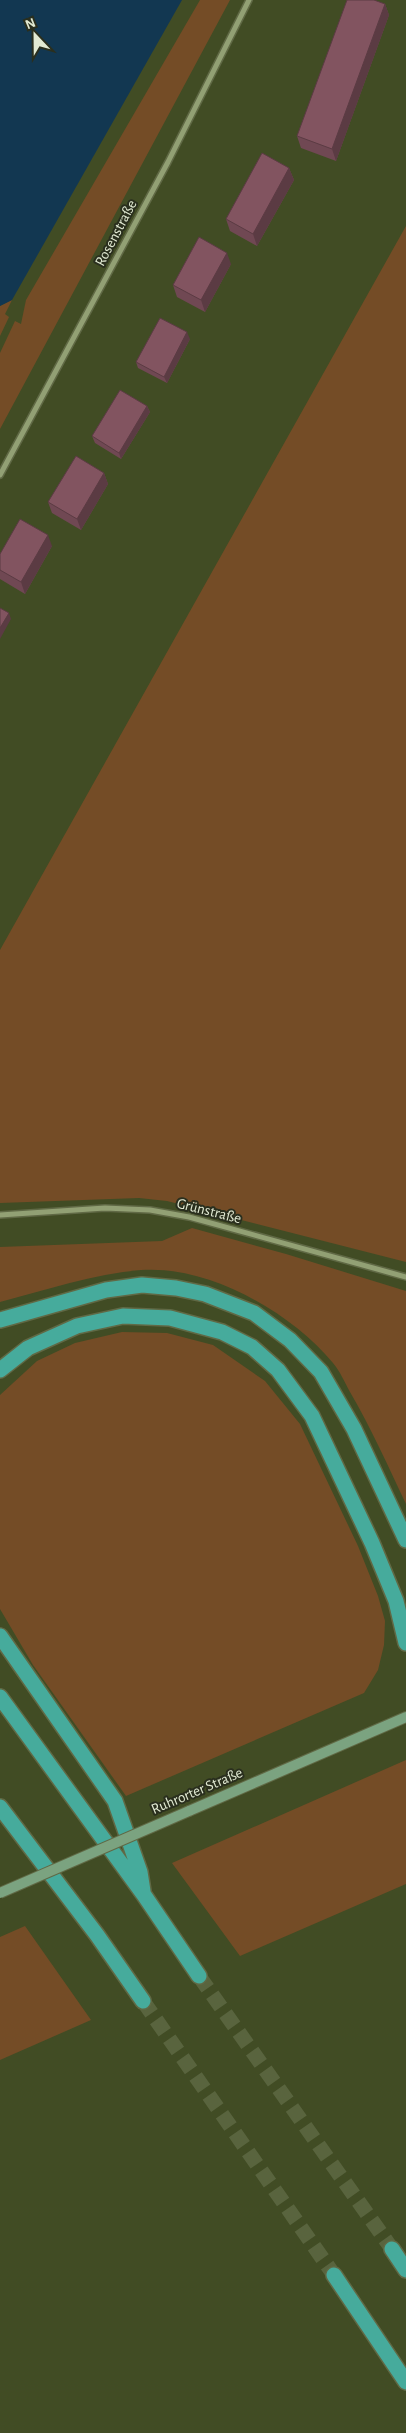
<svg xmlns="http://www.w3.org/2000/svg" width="406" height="2433" viewBox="0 0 406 2433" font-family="'Alegreya Sans',sans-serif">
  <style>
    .green { fill: #744c26 }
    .water { fill: #123751 }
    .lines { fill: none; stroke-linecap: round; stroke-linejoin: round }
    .motorway-tunnel { stroke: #59643e; stroke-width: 15; stroke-dasharray: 15 8; stroke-linecap: butt }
    .minor-casing { stroke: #606945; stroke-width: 8 }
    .secondary-casing { stroke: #606945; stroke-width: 12 }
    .motorway-casing { stroke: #606945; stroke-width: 18 }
    .minor { stroke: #92a074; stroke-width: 5 }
    .secondary { stroke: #7ba380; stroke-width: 10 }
    .motorway { stroke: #46ab9c; stroke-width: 15 }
    .secondary-bridge-casing { stroke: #606945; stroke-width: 12; stroke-linecap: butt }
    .secondary-bridge { stroke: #7ba380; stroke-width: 10 }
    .wall { fill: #704853 }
    .shaded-wall { fill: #5b3b43 }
    .building { fill: #825460; stroke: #5b3b43 }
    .labels { text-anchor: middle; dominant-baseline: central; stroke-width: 4; stroke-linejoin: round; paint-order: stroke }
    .street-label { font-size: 15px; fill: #e2ead3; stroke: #2a2f1e }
  </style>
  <rect width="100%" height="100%" fill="#414c24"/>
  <path class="green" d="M200,0H230L0,429V353L15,321L21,324L26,300Z
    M406,226V1262L167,1201L139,1198L0,1203V950Z
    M12,300L5,314L9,317L0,336V306Z
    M192,1228L286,1254L406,1291V1504C388,1466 371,1428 350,1392C345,1383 340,1371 333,1363C291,1312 208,1265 141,1270C93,1274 46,1290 0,1302V1247L162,1241Z
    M122,1332L167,1333L213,1345L265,1381L300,1424L358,1546L378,1596L385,1621L384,1645L378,1670L364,1693L126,1796L33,1665L0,1609V1395L37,1361L75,1343Z
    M406,1760V1884L240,1956L172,1863Z
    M25,1926L91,2020L0,2060V1937Z"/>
  <path class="water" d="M0,0H182L12,300L0,306Z"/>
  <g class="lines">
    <path class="motorway-tunnel" d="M199,1976L392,2249
      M143,2001L334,2275"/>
    <g class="minor-casing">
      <path id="minor" d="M0,475L168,162L249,0
        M0,1215L105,1208L150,1210L189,1217L406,1277"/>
    </g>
    <g class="secondary-casing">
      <path id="secondary" d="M189,1811L406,1717"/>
    </g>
    <g class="motorway-casing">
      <path id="motorway" d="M0,1320L106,1290L142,1285L176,1288L205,1294L254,1313L290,1340L321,1372L354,1429L406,1540
        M0,1370L28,1348L77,1326L123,1316L170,1318L222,1332L252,1347L278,1370L312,1416L372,1543L396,1601L406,1643
        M0,1636L115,1801L140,1872L143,1891
        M0,1697L144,1895L199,1976
        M0,1807L97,1935L143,2001
        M392,2249L406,2270
        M334,2275L406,2382"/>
    </g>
    <use href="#minor" class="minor"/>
    <use href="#secondary" class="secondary"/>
    <use href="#motorway" class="motorway"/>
    <g class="secondary-bridge-casing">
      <path id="secondary-bridge" d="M0,1893L189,1811"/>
    </g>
    <use href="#secondary-bridge" class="secondary-bridge"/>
  </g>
  <path class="wall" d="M385,4L389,15L336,161L301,148L297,136Z
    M289,168L294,180L257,246L230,231L226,219Z
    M231,264L205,312L177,297L173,285Z
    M190,339L167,383L138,368L136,362Z
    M147,406L150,412L121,459L95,443L92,436Z
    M104,473L108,484L81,530L52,513L48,502Z
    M52,546L25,594L0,579V554Z"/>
  <path class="shaded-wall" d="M385,4L389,15L336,161L332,149Z
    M289,168L294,180L257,246L253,234Z
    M227,253L231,264L205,312L201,300Z
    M187,332L190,339L167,383L164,377Z
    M147,406L150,412L121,459L119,453Z
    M104,473L108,484L81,530L77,519Z
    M48,535L52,546L25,594L21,582Z
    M9,613L11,619L0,639V628Z"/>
  <path class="building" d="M347,0H374L385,4L332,149L297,136Z
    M262,153L289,168L253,234L226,219Z
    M199,237L227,253L201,300L173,285Z
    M160,318L187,332L164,377L136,362Z
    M120,390L147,406L119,453L92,436Z
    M76,456L104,473L77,519L48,502Z
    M20,519L48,535L21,582L0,570V554Z
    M0,608L9,613L0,628Z"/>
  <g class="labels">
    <g class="street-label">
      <text transform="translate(116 233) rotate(-62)">Rosenstraße</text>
      <text transform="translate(209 1211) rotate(14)">Grünstraße</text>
      <text transform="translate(197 1791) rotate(-23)">Ruhrorter Straße</text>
    </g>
  </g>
  <g transform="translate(35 35) rotate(338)" stroke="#2a2f1e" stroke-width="4" paint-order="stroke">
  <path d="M0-4L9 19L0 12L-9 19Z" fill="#e2ead3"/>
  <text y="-8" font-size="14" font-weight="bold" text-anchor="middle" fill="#e2ead3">N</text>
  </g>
</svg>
